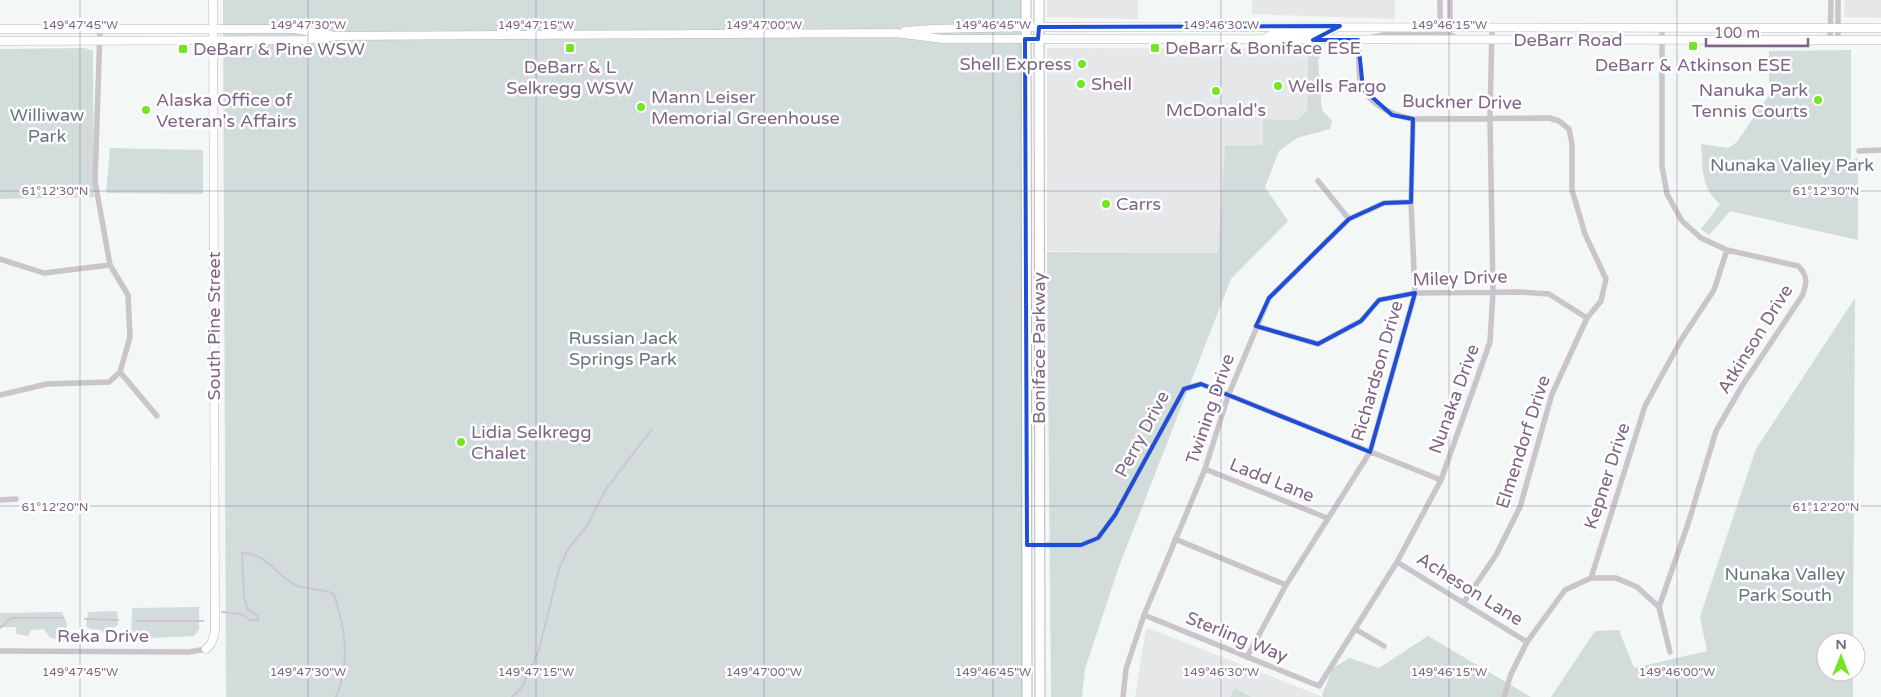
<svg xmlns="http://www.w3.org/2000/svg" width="1881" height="697" viewBox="0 0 1881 697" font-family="'Varela Round',sans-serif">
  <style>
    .built { fill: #e6e7e8 }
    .green { fill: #d2dcdb }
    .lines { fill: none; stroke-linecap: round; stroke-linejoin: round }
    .stream { stroke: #cdc5d2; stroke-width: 2 }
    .secondary-casing { stroke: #beb6c0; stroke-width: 9 }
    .primary-casing { stroke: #bdb7bf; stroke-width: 11 }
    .street { stroke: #cac4cb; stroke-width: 5.5 }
    .secondary { stroke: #fff; stroke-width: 8 }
    .primary { stroke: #fff; stroke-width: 9 }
    .marked { fill: none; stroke: #1d4ed8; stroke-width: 4; stroke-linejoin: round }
    .ticks { fill: none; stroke: #7f6585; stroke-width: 1; stroke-opacity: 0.45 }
    .poi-dot { fill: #72e525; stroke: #fff; stroke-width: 2 }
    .labels { text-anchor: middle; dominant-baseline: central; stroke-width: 5; stroke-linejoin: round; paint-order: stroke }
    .street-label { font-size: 18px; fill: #7f6585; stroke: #fff }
    .poi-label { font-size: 18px; fill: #7f6585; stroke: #fff; text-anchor: start }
    .park-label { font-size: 18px; fill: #64787c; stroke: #fff }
    .ticks-label { font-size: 12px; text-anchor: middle; fill: #7f6585; stroke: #fff; stroke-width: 5; stroke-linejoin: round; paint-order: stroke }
  </style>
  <rect width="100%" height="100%" fill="#f3f7f5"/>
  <path class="built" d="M1047,0H1138V19L1047,17Z
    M1252,0H1395V19L1252,14Z
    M1845,0H1881V18L1844,17Z
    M1047,48L1308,49L1307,111L1297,120L1263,119L1264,145L1225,146L1219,253L1047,251Z
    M1146,629H1151L1323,697H1135Z"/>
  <path class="green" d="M223,0H1023L1022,697H226Z
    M85,48L93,51L94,197L0,199V49Z
    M1851,50V160L1858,158V240L1730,211L1709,235L1701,229L1720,204C1701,188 1703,169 1701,144L1728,148L1737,142L1769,95V51Z
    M1308,52H1324L1318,60L1322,110L1332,121L1330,129L1297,138L1279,151L1265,187L1288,221L1231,279L1118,569L1085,669L1082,697H1051L1047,252L1218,253L1225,146L1263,145V119L1297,120L1307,111Z
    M110,148L203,150V194L106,193Z
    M1855,298L1853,642H1826V672H1853V697H1551L1595,631L1619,630L1634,668L1707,651L1700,617L1756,449Z
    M199,607V629L194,636L131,639L132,608Z
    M117,611L118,625L104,633L101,630L90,629L86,626L88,612Z
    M62,612L67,623L66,641L50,638L44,629L31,630L28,636L16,634V627H0V613Z
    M1428,636L1531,697H1323L1322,695L1333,668L1349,658L1379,668Z
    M1235,688L1251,697H1230Z"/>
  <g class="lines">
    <path class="stream" d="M222,612L241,614L250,620H258V616L248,610L244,597L242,553C266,553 274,573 292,583C304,591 319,587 334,594C345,629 351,662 336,697
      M85,619L118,620
      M136,621H203
      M0,628L11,618H63
      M512,697L522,687L539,650L559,569L568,549L587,526L606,489L652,429"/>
    <g class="secondary-casing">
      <path id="secondary" d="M0,29H295L335,36
        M905,31L932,29L1025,27L1881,28
        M1265,38L1275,33L1324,34L1338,27
        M0,41L304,40L337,36L896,33L944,39L1881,40
        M206,649L211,644L215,632L213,0"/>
    </g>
    <g class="primary-casing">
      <path id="primary" d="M1026,0L1027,697
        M1039,0L1040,697"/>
    </g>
    <path class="street" d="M1440,0C1440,18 1437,32 1458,38
      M1450,0V27L1446,33L1388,34L1358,40C1359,53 1358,67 1360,79C1365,104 1392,115 1413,119L1549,118L1559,121L1569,129L1572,144V190L1585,234L1606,279L1601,301L1587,318L1552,394L1520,507L1496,555L1464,602
      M1838,0V40
      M1662,26V166L1667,194L1682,221L1701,238L1727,250L1798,266C1808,275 1807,284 1802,296L1742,386L1716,431L1688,524L1659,607L1670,652
      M1830,40L1831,0
      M1859,151L1881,150
      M1318,181L1349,219
      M0,259L44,273L110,265
      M1256,326L1318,344L1361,321L1379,300L1415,293L1522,292L1549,294L1587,318
      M120,372L157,416
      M0,395L47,384L109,382L120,372L130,337L128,295L110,265L95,181L100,29
      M1205,469L1327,518
      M0,500L16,499
      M1175,539L1286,585
      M1027,545H1081L1098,538L1115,515L1184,389L1201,384L1441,480
      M1397,562L1527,642
      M1591,578L1645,406L1681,340L1714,290L1727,250
      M1144,615L1319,686L1397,562L1441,480L1490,342L1493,292L1490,118L1492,27
      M1355,629L1384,646
      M0,651L189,652L206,649
      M1247,657L1286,585L1370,452L1415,293L1411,202L1413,119
      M1123,697L1126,669L1144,615L1205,469L1228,396L1269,298L1349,219L1384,203L1411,202
      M1504,697L1511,674L1527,642L1565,590L1591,578H1616L1637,587L1659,607"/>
    <use href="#secondary" class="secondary"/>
    <use href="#primary" class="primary"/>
  </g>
  <path class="marked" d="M1340,26L1313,40H1358L1363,89L1392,115L1413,119L1411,202L1384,203L1349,219L1269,298L1256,326L1318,344L1361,321L1379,300L1415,293L1370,452L1201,384L1184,389L1115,515L1098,538L1081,545H1027L1025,39H1038L1039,27Z"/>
  <path class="ticks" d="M80,0V697M308,0V697M536,0V697M764,0V697M993,0V697M1221,0V697M1449,0V697M1677,0V697M0,191H1881M0,506H1881"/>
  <g class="poi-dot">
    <rect x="1688" y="41" width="10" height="10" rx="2.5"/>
    <rect x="565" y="43" width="10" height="10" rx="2.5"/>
    <rect x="1150" y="43" width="10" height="10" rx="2.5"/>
    <rect x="178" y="44" width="10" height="10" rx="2.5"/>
    <circle cx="1082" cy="64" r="5"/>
    <circle cx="1081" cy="84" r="5"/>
    <circle cx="1278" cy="86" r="5"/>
    <circle cx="1216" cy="91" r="5"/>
    <circle cx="1818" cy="100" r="5"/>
    <circle cx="641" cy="107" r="5"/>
    <circle cx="146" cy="110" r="5"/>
    <circle cx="1106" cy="204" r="5"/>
    <circle cx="461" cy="442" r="5"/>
  </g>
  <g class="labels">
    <g class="street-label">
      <text x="1568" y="40">DeBarr Road</text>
      <text transform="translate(1462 102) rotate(1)">Buckner Drive</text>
      <text transform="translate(1460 278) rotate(-2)">Miley Drive</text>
      <text transform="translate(214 326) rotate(-90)">South Pine Street</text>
      <text transform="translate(1755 339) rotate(-58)">Atkinson Drive</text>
      <text transform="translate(1039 348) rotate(-90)">Boniface Parkway</text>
      <text transform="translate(1377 371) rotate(-74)">Richardson Drive</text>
      <text transform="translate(1454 399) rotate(-70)">Nunaka Drive</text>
      <text transform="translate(1210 409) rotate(-71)">Twining Drive</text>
      <text transform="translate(1142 434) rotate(-62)">Perry Drive</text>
      <text transform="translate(1523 442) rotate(-72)">Elmendorf Drive</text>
      <text transform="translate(1607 476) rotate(-72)">Kepner Drive</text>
      <text transform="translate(1272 480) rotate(22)">Ladd Lane</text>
      <text transform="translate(1470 589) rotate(32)">Acheson Lane</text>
      <text x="103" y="636">Reka Drive</text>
      <text transform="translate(1237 637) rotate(22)">Sterling Way</text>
    </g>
    <g class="poi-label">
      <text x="1165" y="48">DeBarr &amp; Boniface ESE</text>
      <text x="193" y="49">DeBarr &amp; Pine WSW</text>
      <text x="1072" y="64" text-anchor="end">Shell Express</text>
      <text x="1693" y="65" text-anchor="middle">DeBarr &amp; Atkinson ESE</text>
      <text x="570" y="67" text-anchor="middle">DeBarr &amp; L<tspan x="570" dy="21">Selkregg WSW</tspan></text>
      <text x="1091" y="84">Shell</text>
      <text x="1288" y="86">Wells Fargo</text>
      <text x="1808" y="90" text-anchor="end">Nanuka Park<tspan x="1808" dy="21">Tennis Courts</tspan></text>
      <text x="651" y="97">Mann Leiser<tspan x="651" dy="21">Memorial Greenhouse</tspan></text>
      <text x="156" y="100">Alaska Office of<tspan x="156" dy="21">Veteran's Affairs</tspan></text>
      <text x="1216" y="110" text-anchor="middle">McDonald's</text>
      <text x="1116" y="204">Carrs</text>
      <text x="471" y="432">Lidia Selkregg<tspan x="471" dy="21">Chalet</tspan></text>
    </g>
    <g class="park-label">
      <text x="47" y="115">Williwaw<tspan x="47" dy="21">Park</tspan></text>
      <text x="1792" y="165">Nunaka Valley Park</text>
      <text x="623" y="338">Russian Jack<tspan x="623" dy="21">Springs Park</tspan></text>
      <text x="1785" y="574">Nunaka Valley<tspan x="1785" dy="21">Park South</tspan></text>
    </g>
  </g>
  <g class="ticks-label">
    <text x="80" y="29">149°47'45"W</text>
    <text x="308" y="29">149°47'30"W</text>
    <text x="536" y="29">149°47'15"W</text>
    <text x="764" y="29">149°47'00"W</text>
    <text x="993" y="29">149°46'45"W</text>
    <text x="1221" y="29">149°46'30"W</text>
    <text x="1449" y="29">149°46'15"W</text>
    <text x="55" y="195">61°12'30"N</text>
    <text x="1826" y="195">61°12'30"N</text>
    <text x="55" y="511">61°12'20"N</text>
    <text x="1826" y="511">61°12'20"N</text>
    <text x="80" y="676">149°47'45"W</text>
    <text x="308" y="676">149°47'30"W</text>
    <text x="536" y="676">149°47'15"W</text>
    <text x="764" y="676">149°47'00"W</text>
    <text x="993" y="676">149°46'45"W</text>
    <text x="1221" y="676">149°46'30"W</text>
    <text x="1449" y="676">149°46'15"W</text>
    <text x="1677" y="676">149°46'00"W</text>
  </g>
  <g transform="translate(1841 657)"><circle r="24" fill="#ffffff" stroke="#ccc1ce"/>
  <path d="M0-4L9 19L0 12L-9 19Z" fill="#72e525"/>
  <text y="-8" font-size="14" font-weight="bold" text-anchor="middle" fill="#7f6585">N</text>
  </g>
  <path d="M1706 38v8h102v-8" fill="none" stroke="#7f6585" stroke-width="2.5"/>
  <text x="1714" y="38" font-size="15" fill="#7f6585" stroke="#ffffff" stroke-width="4" paint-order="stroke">100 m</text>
</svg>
